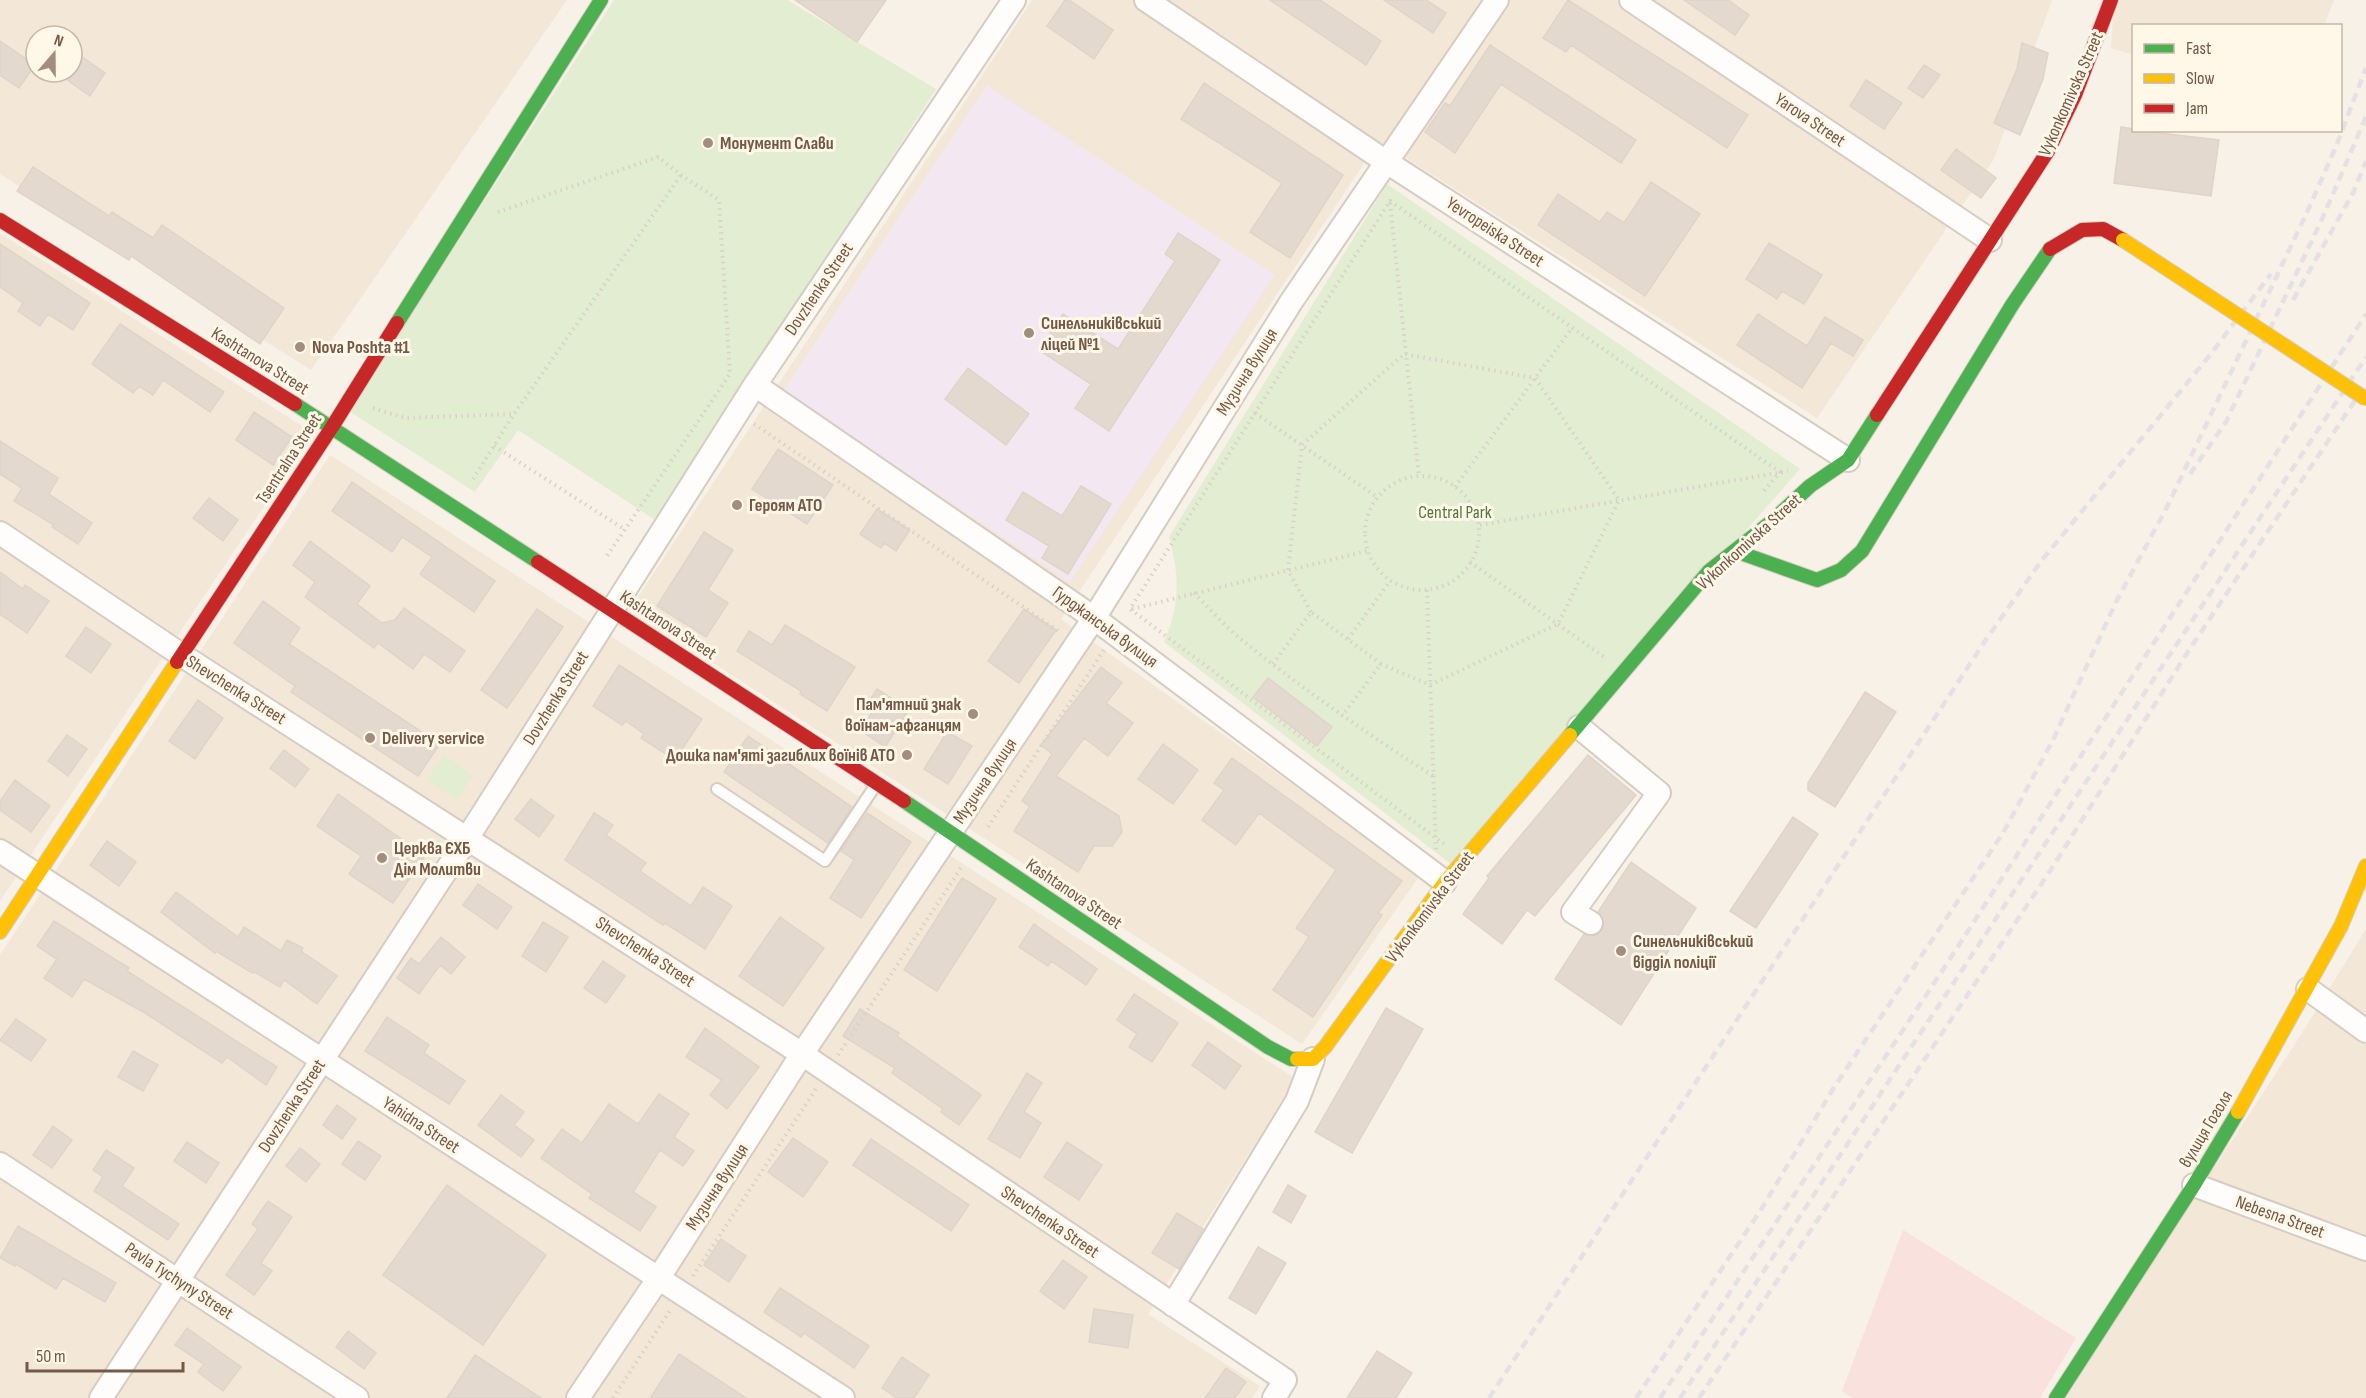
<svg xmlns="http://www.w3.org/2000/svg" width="2366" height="1398" viewBox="0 0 2366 1398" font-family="'Sofia Sans Condensed',sans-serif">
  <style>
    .residential { fill: #f3e7d7; fill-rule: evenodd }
    .education { fill: #f3e7f1 }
    .medical { fill: #f9e1de }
    .green { fill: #e2edd1 }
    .building { fill: #e3d9cf; stroke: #e0d4c9; stroke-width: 1.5 }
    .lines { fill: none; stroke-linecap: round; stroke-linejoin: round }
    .lane-casing { stroke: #d6ccc2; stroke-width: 14 }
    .street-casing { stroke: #d6ccc2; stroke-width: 26 }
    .fast-casing { stroke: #d7cdc4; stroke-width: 16 }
    .slow-casing { stroke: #d7cdc4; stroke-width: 16 }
    .jam-casing { stroke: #d7cdc4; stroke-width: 16 }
    .path { stroke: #d9d1cb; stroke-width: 4; stroke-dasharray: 1.5 4.5; stroke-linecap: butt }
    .lane { stroke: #fefdfb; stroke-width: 10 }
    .street { stroke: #fefdfb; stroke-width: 22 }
    .fast { stroke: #4caf50; stroke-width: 14 }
    .slow { stroke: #ffc107; stroke-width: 14 }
    .jam { stroke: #c62828; stroke-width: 14 }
    .rail { stroke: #e4e1e4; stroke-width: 4.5; stroke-dasharray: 9 6; stroke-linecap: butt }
    .slow-bridge-casing { stroke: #d7cdc4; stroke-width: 16; stroke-linecap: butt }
    .slow-bridge { stroke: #ffc107; stroke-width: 14 }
    .poi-dot { fill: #a28e7f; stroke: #fff7e8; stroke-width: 2 }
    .labels { text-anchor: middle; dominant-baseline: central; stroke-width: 6; stroke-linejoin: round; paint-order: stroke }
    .street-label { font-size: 18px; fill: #755947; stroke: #fff7e8 }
    .poi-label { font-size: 18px; font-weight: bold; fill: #755947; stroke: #fff7e8; text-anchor: start }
    .park-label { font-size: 18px; fill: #4f7b3f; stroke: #fff7e8 }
  </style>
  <rect width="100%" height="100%" fill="#f7f1e7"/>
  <path class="residential" d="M0,0H567L311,370L0,174ZM36,36H72V72H36Z
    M1032,0H2052L1994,159L1817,418L1379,141L1061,619L1420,875L1302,1044L630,609Z
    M2114,0H2334L2324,25L2134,26L2133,55L2111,48Z
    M0,233L313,433L0,901Z
    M330,455L1296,1079L1148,1314L1260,1386L1252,1398H0V955Z
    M2366,929V1398H2065L2302,1033Z"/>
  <path class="education" d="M987,85L1275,275L1070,582L783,391Z"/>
  <path class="medical" d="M1903,1230L2076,1338L2040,1398H1852L1842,1391Z"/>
  <path class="green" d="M614,0H787L936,89L657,521L518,430L475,492L349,411Z
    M1387,184L1800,469L1452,865L1164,642C1180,605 1180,576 1169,537Z
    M443,755L473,775L457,800L427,780Z"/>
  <path class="building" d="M795,0H886L857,42Z
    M1065,0H1069L1113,30L1094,59L1047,26Z
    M1270,0H1320L1381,41L1366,65Z
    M1384,0H1426L1446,13L1433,33Z
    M1568,0L1748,115L1727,148L1571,45L1566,52L1543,38Z
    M1684,0H1728L1749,15L1735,35Z
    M0,41L35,65L19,88L0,75Z
    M2022,43L2048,53L2043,79L2020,135L1994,123L2017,69Z
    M1490,45L1636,140L1621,163L1501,84L1455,153L1425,132L1445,103L1450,106Z
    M81,56L105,73L90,96L66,79Z
    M1924,65L1940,75L1923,98L1908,88Z
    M1866,80L1902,103L1884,129L1850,106Z
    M1204,83L1343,175L1290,258L1250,232L1282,183L1181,119Z
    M2121,127L2133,129V130L2219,140L2211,196L2114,183Z
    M1956,149L1996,178L1981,198L1941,170Z
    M33,167L109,216L112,212L153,238L162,225L284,308L260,344L131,256L129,260L17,191Z
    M1651,182L1700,214L1645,296L1538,225L1558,194L1600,222L1607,212L1624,223Z
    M1178,233L1220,260L1109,431L1075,408L1091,384L1039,350L1063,314L1118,349L1175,261L1165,254Z
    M1769,243L1822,275L1804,304L1782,291L1777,299L1746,279Z
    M0,244L90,303L73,330L48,314L40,326L18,311L23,303L0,287Z
    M1758,314L1807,346L1825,317L1863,340L1853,356L1831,343L1802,388L1737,345Z
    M120,324L224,392L210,412L163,380L153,395L139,386L133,393L92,364Z
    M968,368L1029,414L1006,445L945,399Z
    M254,412L292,437L273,465L236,440Z
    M0,441L58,478L49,494L92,523L78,544L52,527L54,525L14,501L22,488L0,474Z
    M778,449L833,485L807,524L752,489Z
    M352,482L495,581L474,612L420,574L432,557L402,537L392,552L332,511Z
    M1081,486L1111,504L1068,574L1042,558L1049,546L1006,520L1023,492L1062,516Z
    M209,498L238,520L223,541L193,518Z
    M877,509L910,530L896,551L884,543L881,548L860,534Z
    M704,532L733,550L708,590L728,603L706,637L657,606Z
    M310,541L370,586L357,604L382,623L395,620L404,608L465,651L450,672L424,654L413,669L378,643L374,648L305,597L315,582L293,565Z
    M0,572L23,589L25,585L49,601L27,633L0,614Z
    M263,601L300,628L289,644L440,744L418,776L291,692L295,686L234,643Z
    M537,609L563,627L507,708L481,690Z
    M1024,609L1056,630L1019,683L988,661Z
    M785,625L855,667L827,711L800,694L801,691L737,651L749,631L772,645Z
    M86,627L111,644L91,673L66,656Z
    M619,665L702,719L675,760L641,738L644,734L626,721L622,725L593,706Z
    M1101,667L1122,683L1106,703L1133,723L1108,756L1084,738L1056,776L1119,816L1122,832L1112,846H1094L1078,872L1014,831L1030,806L1022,801L1052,754L1041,745Z
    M1268,678L1332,727L1317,746L1253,697Z
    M877,689L909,710L885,747L860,730L873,711L866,706Z
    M1865,692L1896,712L1835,807L1808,790V783Z
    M198,700L223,718L195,759L169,741Z
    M947,732L972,746L948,784L924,769Z
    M67,735L87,749L68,776L48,761Z
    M748,736L852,807L828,843L724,772Z
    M1163,744L1198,770L1173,804L1138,779Z
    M284,750L309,769L295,787L270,768Z
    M1588,755L1636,795L1535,916L1527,910L1502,944L1463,914L1489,878L1487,876Z
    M1232,758L1402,881L1378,913L1382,915L1313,1017L1273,990L1309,937L1296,928L1336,870L1259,813L1236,845L1202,820L1224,790L1214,783Z
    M15,780L50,806L31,832L0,810V801Z
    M338,794L425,856L393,903L349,874L361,856L317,826Z
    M531,799L554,816L539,837L515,819Z
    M594,813L613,825L606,835L646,863L640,871L691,906L703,887L732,906L705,949L665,923L663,925L565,860Z
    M867,813L911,842L861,918L830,898L854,860L841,851Z
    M1793,817L1818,834L1756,928L1730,911Z
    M107,841L136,862L119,886L90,865Z
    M1631,862L1696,908L1621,1025L1555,979L1584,934L1591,936L1602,930L1604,923L1598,912Z
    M962,878L996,899L937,991L904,970Z
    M478,884L512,907L497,929L463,905Z
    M176,892L238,937L244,927L281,951L287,940L303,948L301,951L337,976L317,1004L284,980L280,987L254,972L252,973L216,951L215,953L161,912Z
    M780,917L824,948L783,1006L739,976Z
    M54,921L129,968L127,971L277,1067L266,1085L227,1057L222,1063L145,1013L84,979L72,997L44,978L57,959L37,946Z
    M543,922L568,937L546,972L522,956Z
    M1034,924L1097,969L1086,985L1051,961L1048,966L1019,947Z
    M441,937L465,957L451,974L440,965L419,994L397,978L411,958L419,964Z
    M603,961L625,976L606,1003L584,988Z
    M1134,994L1178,1023L1152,1062L1129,1047L1137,1034L1117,1020Z
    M1386,1008L1423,1029L1352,1153L1315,1132Z
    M860,1009L899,1033L897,1036L981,1095L959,1125L941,1112L943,1109L892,1073L895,1068L843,1036Z
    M387,1017L429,1045L424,1053L465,1081L449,1104L365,1051Z
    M16,1019L46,1040L31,1061L0,1040Z
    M705,1028L759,1067L727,1109L710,1095L722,1080L686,1057Z
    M1208,1042L1241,1066L1225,1089L1192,1065Z
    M133,1051L158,1065L143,1091L118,1077Z
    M1027,1073L1042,1083L1024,1112L1041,1123L1020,1158L988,1139Z
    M659,1094L689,1114L674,1137L694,1151L683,1166L660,1150L633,1192L656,1207L640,1231L589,1198L592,1194L541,1158L562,1129L582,1143L609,1104L638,1124Z
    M501,1095L524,1112L514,1125L534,1140L521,1157L478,1125Z
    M337,1105L356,1119L342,1139L323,1125Z
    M53,1126L72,1140L52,1168L33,1155Z
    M793,1138L828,1162L803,1197L768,1172Z
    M871,1139L969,1205L951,1231L853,1165Z
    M358,1141L381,1156L365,1180L342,1164Z
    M187,1142L219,1163L206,1183L174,1161Z
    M1067,1142L1102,1165L1079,1200L1044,1177Z
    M300,1148L320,1164L306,1182L286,1166Z
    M106,1150L134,1168L122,1186L179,1224L168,1240L94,1191L103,1177L93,1170Z
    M447,1185L546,1255L483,1345L383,1275Z
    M1288,1185L1306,1196L1291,1223L1273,1212Z
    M268,1201L292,1217L261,1263L272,1271L254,1295L226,1275L258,1229L252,1224Z
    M1177,1213L1203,1229L1179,1269L1152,1253Z
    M18,1226L116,1283L105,1302L63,1278L56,1289L16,1264L15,1266L0,1258Z
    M721,1239L746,1256L729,1282L704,1265Z
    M1258,1247L1286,1263L1256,1314L1229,1298Z
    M1063,1260L1087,1277L1064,1309L1040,1291Z
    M780,1288L869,1346L854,1368L804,1333L801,1337L764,1312Z
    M1094,1309L1133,1315L1128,1348L1089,1342Z
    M187,1328L241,1367L223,1391L198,1372L204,1364L175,1345Z
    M348,1331L376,1353L364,1369L336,1347Z
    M1377,1351L1412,1373L1396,1398H1347Z
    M679,1354L746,1398H650Z
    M475,1355L541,1398H447Z
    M902,1357L929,1375L914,1398H897L882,1388Z
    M1226,1368L1246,1382L1235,1398H1205Z"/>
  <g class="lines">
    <g class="lane-casing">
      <path id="lane" d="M717,789L825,861L875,786"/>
    </g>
    <g class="street-casing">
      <path id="street" d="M1146,0L1385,161L1848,460
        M1631,0L1990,240
        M755,385L1094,618L1445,882
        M0,533L183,656L802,1054L1285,1380L1274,1398
        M1579,727L1659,793L1573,912L1591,923
        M0,851L843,1398
        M2308,989L2366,1031
        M0,1164L357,1398
        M2194,1185L2366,1249
        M1173,1305L1297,1101L1313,1059
        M101,1398L468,837L755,385L1014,0
        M578,1398L658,1279L802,1054L1094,618L1291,302L1497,0"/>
    </g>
    <g class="fast-casing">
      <path id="fast" d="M397,323L601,0
        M295,404L538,562
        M1735,551L1817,580L1841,570L1862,551L2012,305L2050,249
        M1570,735L1709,571L1771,522L1810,486L1848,460L1877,415
        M904,801L1268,1047L1291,1059H1297
        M2056,1398L2194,1185L2238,1112"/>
    </g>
    <g class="slow-casing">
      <path id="slow" d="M0,932L177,662
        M1297,1059H1313L1325,1047L1445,882L1570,735
        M2238,1112L2341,926L2366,866"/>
    </g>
    <g class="jam-casing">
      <path id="jam" d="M0,220L295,404
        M2050,249L2082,230L2103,229L2123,240
        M1877,415L2048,151L2075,95L2111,0
        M538,562L904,801
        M177,662L332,427L397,323"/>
    </g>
    <path class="path" d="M1390,203L1419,477
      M498,212L658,157L681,175L719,200L730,374L607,556
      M373,408L405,418L514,414
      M1255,413L1377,497
      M754,424L1060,632
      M494,446L624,529
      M1365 533a57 57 0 1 1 114 0a57 57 0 1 1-114 0Z
      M473,479L514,414L681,175
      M1455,487L1572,328
      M1480,525L1788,471
      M1470,562L1604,657
      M1427,590L1436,850
      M1194,593C1210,609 1226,627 1243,641C1304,690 1368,734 1433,776
      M1132,609L1367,551
      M1311,612L1288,570L1302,445L1404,354L1535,378L1619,500L1558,624L1430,685L1381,664
      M1348,639L1390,581
      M1273,664L1311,612L1381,664L1342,716
      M988,827L1104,650
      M1444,844L1130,609L1390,201L1780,472L1763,492
      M838,1055L961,868
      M693,1276L816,1089
      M613,1398L671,1309"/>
    <use href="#lane" class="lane"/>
    <use href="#street" class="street"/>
    <use href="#fast" class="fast"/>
    <use href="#slow" class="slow"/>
    <use href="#jam" class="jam"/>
    <path class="rail" d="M2293,300L2353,193L2366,161
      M2190,474L2226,422L2323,217L2366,117
      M1489,1398L1987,638L2042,560L2210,355L2271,274
      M1636,1398L1762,1208L1833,1089L2003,833L2053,740L2116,602L2167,507L2309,208L2337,144L2366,68
      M1660,1398L1946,965L2366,314
      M1680,1398L2366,357
      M1699,1398L2050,871L2189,650L2366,384"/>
    <g class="slow-bridge-casing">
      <path id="slow-bridge" d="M2123,240L2366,399"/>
    </g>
    <use href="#slow-bridge" class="slow-bridge"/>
  </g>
  <g class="poi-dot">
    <circle cx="708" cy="143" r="6"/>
    <circle cx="1029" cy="333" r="6"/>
    <circle cx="300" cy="347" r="6"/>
    <circle cx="737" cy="505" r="6"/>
    <circle cx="973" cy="714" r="6"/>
    <circle cx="370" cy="738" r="6"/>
    <circle cx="907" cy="755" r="6"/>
    <circle cx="382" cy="858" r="6"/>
    <circle cx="1621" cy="951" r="6"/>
  </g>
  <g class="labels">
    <g class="street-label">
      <text transform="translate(2071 94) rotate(-66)">Vykonkomivska Street</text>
      <text transform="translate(1810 120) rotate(34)">Yarova Street</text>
      <text transform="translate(1495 232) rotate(33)">Yevropeiska Street</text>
      <text transform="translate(819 289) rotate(-56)">Dovzhenka Street</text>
      <text transform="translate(260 361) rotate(32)">Kashtanova Street</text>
      <text transform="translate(1247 372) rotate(-58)">Музична вулиця</text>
      <text transform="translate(289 459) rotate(-57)">Tsentralna Street</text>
      <text transform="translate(1749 542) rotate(-42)">Vykonkomivska Street</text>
      <text transform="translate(668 625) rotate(33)">Kashtanova Street</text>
      <text transform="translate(1105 627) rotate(36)">Гурджанська вулиця</text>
      <text transform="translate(236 690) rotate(32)">Shevchenka Street</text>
      <text transform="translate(556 698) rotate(-58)">Dovzhenka Street</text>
      <text transform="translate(985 781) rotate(-56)">Музична вулиця</text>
      <text transform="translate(1074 894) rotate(34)">Kashtanova Street</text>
      <text transform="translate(1430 907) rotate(-53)">Vykonkomivska Street</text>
      <text transform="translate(645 952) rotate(33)">Shevchenka Street</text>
      <text transform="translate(292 1106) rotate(-57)">Dovzhenka Street</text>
      <text transform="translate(421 1125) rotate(33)">Yahidna Street</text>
      <text transform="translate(2206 1129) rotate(-59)">вулиця Гоголя</text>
      <text transform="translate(717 1187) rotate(-57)">Музична вулиця</text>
      <text transform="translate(2280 1217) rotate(20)">Nebesna Street</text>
      <text transform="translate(1050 1222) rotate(34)">Shevchenka Street</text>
      <text transform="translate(179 1281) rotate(33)">Pavla Tychyny Street</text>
    </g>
    <g class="poi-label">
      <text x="720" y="143">Монумент Слави</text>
      <text x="1041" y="323">Синельниківський<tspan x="1041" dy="21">ліцей №1</tspan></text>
      <text x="312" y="347">Nova Poshta #1</text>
      <text x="749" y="505">Героям АТО</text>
      <text x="961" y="704" text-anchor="end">Пам'ятний знак<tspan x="961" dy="21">воїнам-афганцям</tspan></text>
      <text x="382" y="738">Delivery service</text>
      <text x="895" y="755" text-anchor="end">Дошка пам'яті загиблих воїнів АТО</text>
      <text x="394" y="848">Церква ЄХБ<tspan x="394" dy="21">Дім Молитви</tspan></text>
      <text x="1633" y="941">Синельниківський<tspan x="1633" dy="21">відділ поліції</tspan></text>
    </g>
    <g class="park-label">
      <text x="1455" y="512">Central Park</text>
    </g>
  </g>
  <rect x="2132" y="24" width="210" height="108" fill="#fff7e8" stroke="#c8b8a8" stroke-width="1.5"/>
  <rect x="2144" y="44" width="30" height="9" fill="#4caf50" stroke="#c8b8a8" stroke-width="1.5"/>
  <text x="2186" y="54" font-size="18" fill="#755947">Fast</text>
  <rect x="2144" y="74" width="30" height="9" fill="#ffc107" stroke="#c8b8a8" stroke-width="1.5"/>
  <text x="2186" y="84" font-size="18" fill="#755947">Slow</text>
  <rect x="2144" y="104" width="30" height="9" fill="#c62828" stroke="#c8b8a8" stroke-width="1.5"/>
  <text x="2186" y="114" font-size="18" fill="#755947">Jam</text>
  <g transform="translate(54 54) rotate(20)"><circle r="28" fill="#fff7e8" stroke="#c8b8a8" stroke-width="1.5"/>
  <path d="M0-4.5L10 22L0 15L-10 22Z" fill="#a28e7f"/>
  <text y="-9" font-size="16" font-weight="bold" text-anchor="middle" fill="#755947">N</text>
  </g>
  <path d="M27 1362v9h156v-9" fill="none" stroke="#755947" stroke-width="3"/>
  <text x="36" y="1362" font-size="18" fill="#755947" stroke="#fff7e8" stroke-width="4.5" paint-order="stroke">50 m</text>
</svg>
